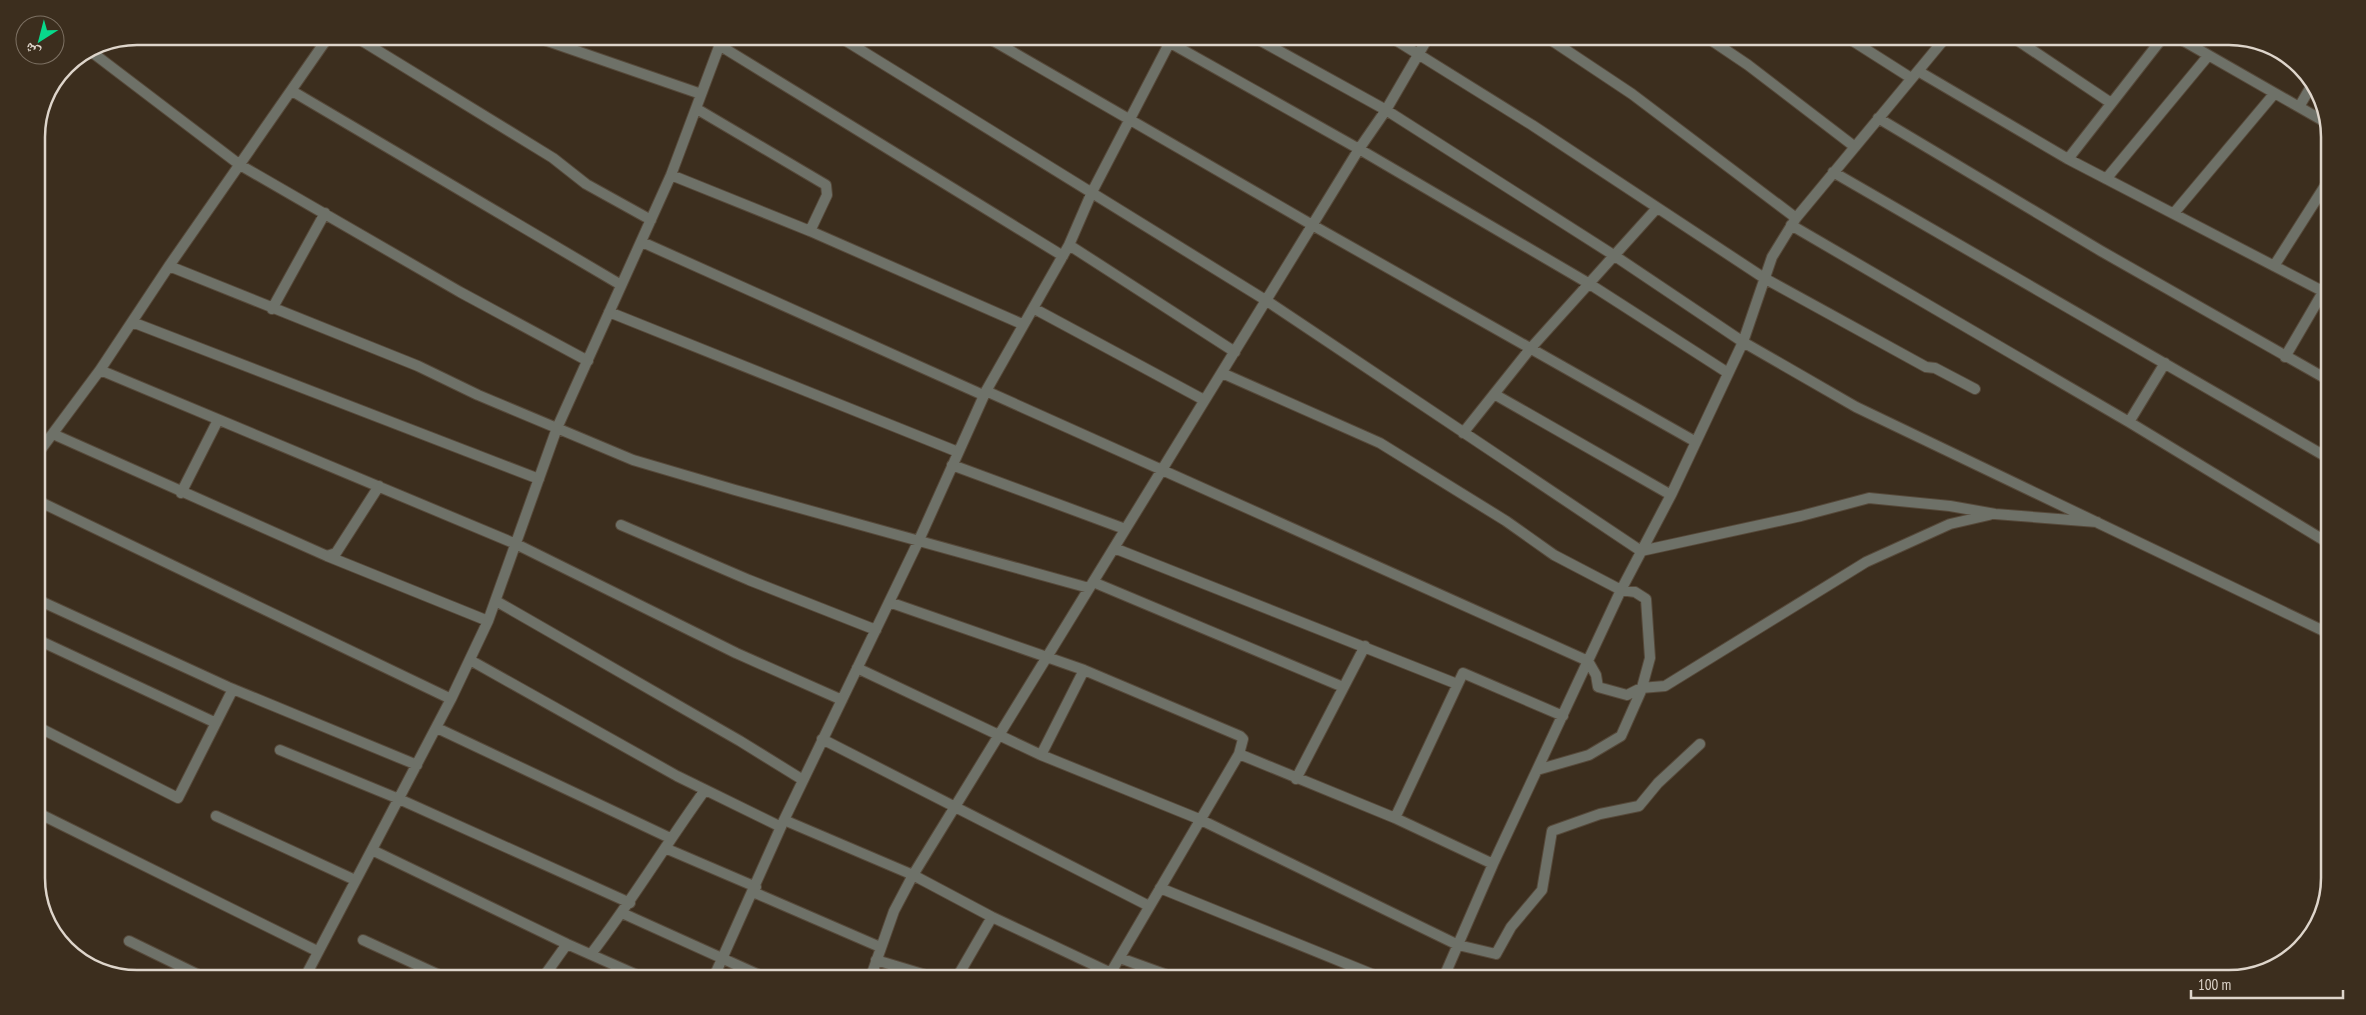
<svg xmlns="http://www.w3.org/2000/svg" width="2366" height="1015" viewBox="0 0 2366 1015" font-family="'PT Sans Narrow','Noto Naskh Arabic',sans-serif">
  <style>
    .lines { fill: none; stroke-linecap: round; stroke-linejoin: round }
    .minor-casing { stroke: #56493a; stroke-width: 12 }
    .minor { stroke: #6e7168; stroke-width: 10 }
    .rim { fill: none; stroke: #ded5cb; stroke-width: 2.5 }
  </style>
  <rect width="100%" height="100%" fill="#3c2e1e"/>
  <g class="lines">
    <g class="minor-casing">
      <path id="minor" d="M354,36L553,158L586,184L651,220
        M533,36L701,94
        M838,36L1267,301L1641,551L1801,516L1869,498L1950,506L1995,514L2097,522
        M985,36L1314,226L1696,442
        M1158,36L1359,149L1588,283L1728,373
        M1252,36L1386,110L1615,256L1743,342L1856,407L2330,634
        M1389,36L1532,125L1764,278L1926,367L1935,368L1975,389
        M1545,36L1632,94L1796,218
        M1705,36L1748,65L1855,147
        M1845,36L1911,78
        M2011,36L2111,103
        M2175,36L2327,123
        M719,45L1063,256
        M89,50L240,165L460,292L588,361
        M1918,71L2068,159L2330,295
        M292,91L621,285
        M2299,107L2313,83
        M697,109L826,185L827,195L810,231
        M1878,118L2101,251L2330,381
        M2068,159L2164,36
        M1833,172L2330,459
        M671,175L810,231L1022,324
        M2106,179L2208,56
        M2174,213L2274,94
        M1791,225L2129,422L2330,544
        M642,242L983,395
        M1069,245L1235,352
        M169,266L418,366L478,395L633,460L735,490L1089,588
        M2274,266L2330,178
        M1033,308L1204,400
        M272,309L325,213
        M609,312L958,452
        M132,322L539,479
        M2285,357L2330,280
        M100,370L516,544L736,653L842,700
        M1222,373L1380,443L1506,521L1554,555L1621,590L1635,592L1646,599L1650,658L1641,691L1621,736L1589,755L1537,770
        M986,391L1588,661L1596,675L1598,687L1627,695L1641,688L1665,686L1866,562L1950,524L1989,515
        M1494,394L1671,495
        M2129,422L2165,363
        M1463,433L1530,349L1657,208
        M53,434L327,556L336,553L379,486
        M36,456L100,370L169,266L329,36
        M952,465L1125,529
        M181,493L218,420
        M36,500L451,699
        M621,525L749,580L876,630
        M1114,548L1457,684
        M327,556L488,621
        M1093,582L1343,687
        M36,599L228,687L417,765
        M496,601L740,741L803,780
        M889,602L1084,670L1240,736L1243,739L1239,754L1107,979
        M36,639L216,723
        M470,660L677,776L781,827
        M857,668L1041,755L1199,819L1458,945L1496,954L1511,927L1542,890L1552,831L1600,814L1639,806L1658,783L1700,744
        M36,726L178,798L233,689
        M437,728L670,838
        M822,739L1149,906
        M280,750L399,799L630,903
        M1239,754L1395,818L1493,864
        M1041,755L1084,670
        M1296,779L1365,646
        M36,812L317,951
        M216,816L355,880
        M1395,818L1463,673L1563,716
        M784,820L913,875L992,917L1111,973
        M665,848L756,887
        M372,850L567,944L646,979
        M1160,888L1384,979
        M753,892L880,947
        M622,913L768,979
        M363,940L448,979
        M129,941L207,979
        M591,954C632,901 666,844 705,790
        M1120,958L1178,979
        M876,960L939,979
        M304,979L451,699L488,621L557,428L671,175L723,36
        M542,979L567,944
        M713,979L784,820L919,540L986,391L1069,245L1092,192L1173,36
        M870,979L894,911L913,875L1359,149L1386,110L1429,36
        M956,979L992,917
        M1443,979L1493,864L1621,590L1671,495L1743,342L1772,257L1796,218L1947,36"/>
    </g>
    <use href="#minor" class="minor"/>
  </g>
  <path d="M0 0H2366V1015H0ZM137 45H2229A92 92 0 0 1 2321 137V878A92 92 0 0 1 2229 970H137A92 92 0 0 1 45 878V137A92 92 0 0 1 137 45Z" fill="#3c2e1e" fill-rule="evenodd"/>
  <path class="rim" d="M137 45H2229A92 92 0 0 1 2321 137V878A92 92 0 0 1 2229 970H137A92 92 0 0 1 45 878V137A92 92 0 0 1 137 45Z"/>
  <g transform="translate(40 40) rotate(216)"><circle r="24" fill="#3c2e1e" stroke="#7d7163"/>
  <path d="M0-4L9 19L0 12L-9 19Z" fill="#08d98b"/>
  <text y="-8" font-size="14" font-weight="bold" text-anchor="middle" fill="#ded5cb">ش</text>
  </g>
  <path d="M2191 990v8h152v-8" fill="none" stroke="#ded5cb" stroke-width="2.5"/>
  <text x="2198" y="990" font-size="15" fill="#ded5cb" stroke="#3c2e1e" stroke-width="4" paint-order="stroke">100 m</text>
</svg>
